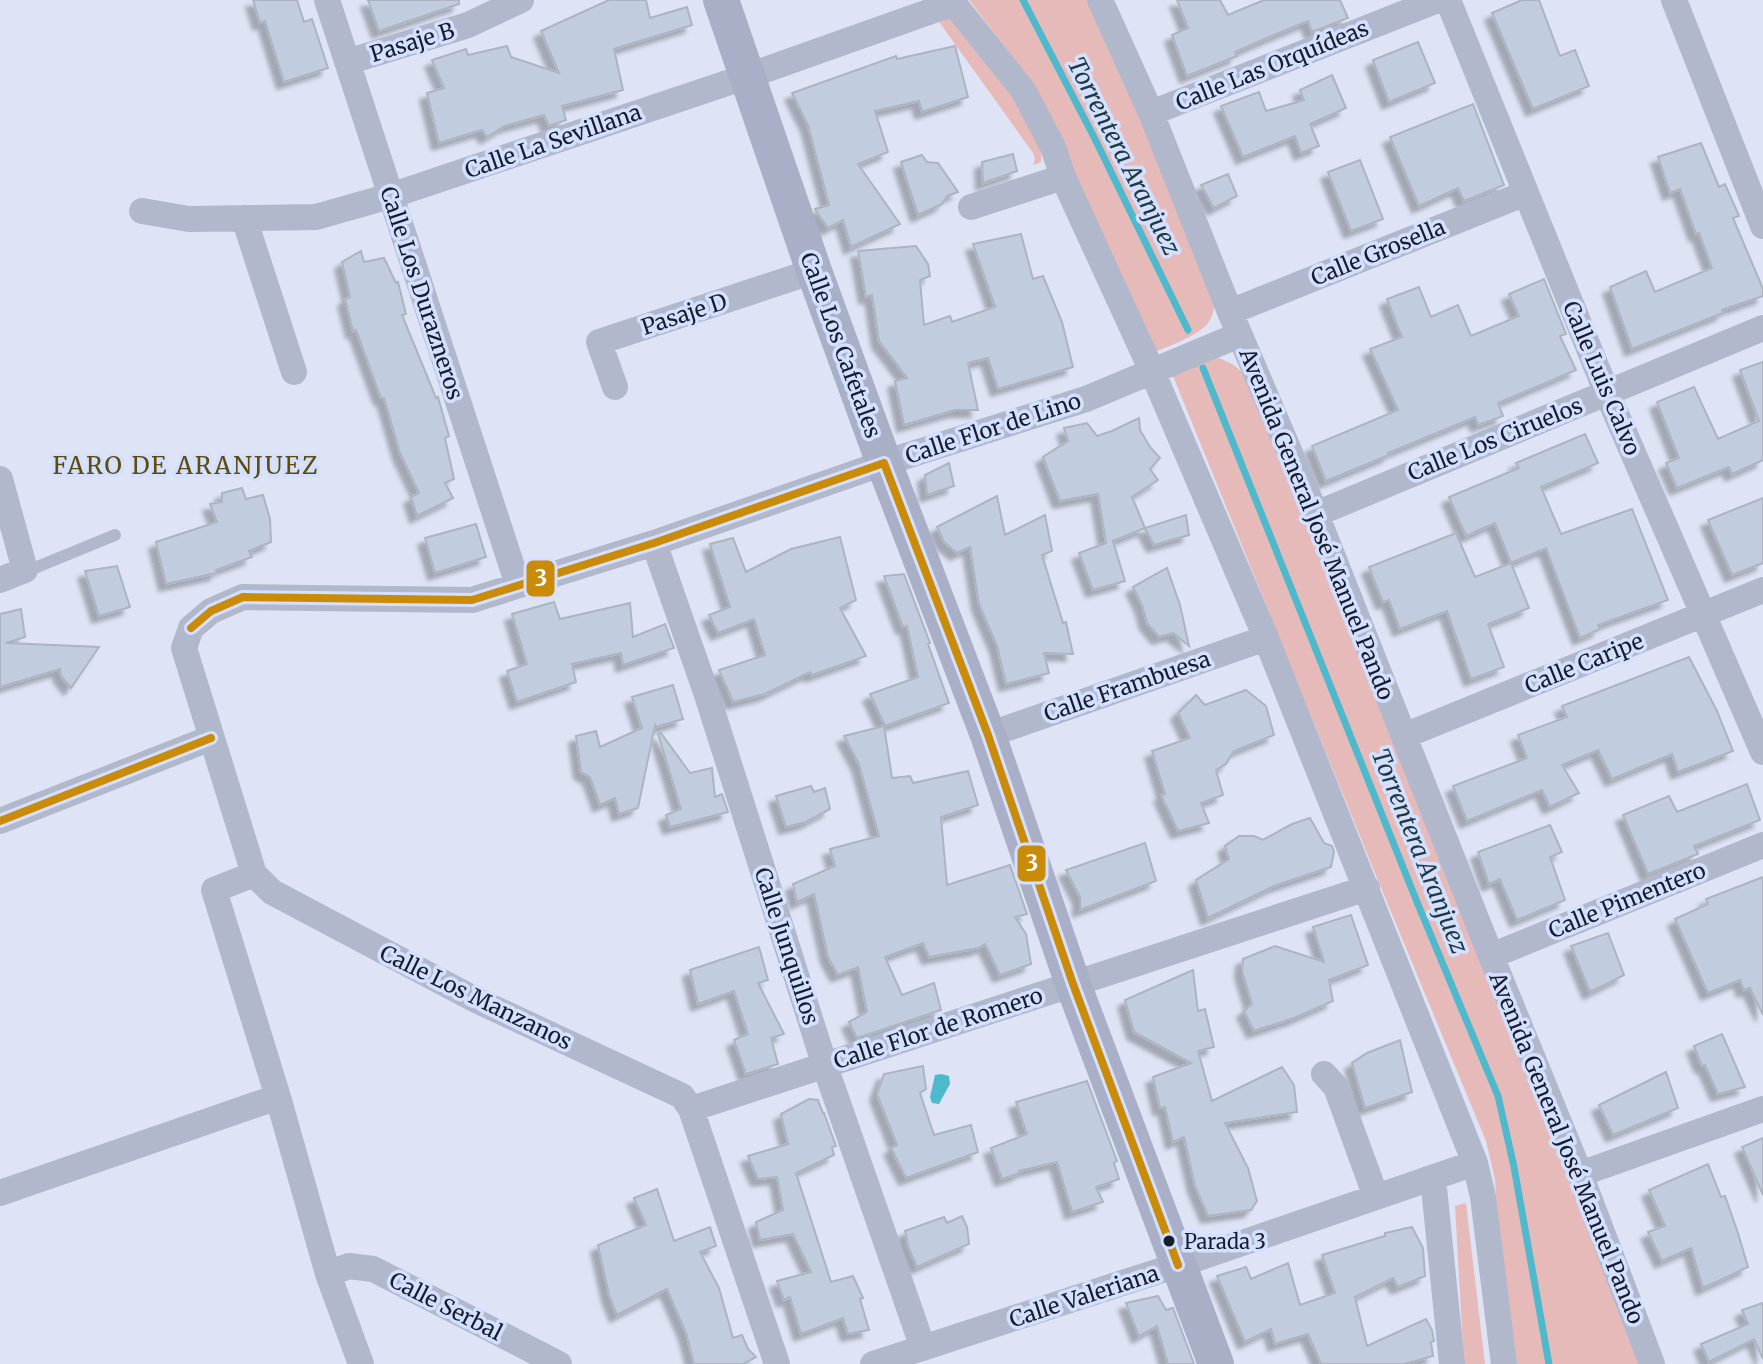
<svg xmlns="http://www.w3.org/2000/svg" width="1763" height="1364" viewBox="0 0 1763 1364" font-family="Merriweather,serif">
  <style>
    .green { fill: #e7baba }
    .water { fill: #4eb9cc }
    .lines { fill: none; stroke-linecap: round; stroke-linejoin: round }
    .stream { stroke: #4eb9cc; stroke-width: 7 }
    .building { fill: #c1cdde; stroke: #acb4c1; stroke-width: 2; filter: url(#shadow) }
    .lane { stroke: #b1b8cc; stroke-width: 12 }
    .street { stroke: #b1b8cc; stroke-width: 26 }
    .secondary { stroke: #a8afc7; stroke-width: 36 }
    .bus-1-casing { stroke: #d4e0ff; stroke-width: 14 }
    .bus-1 { stroke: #ca8b09; stroke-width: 8 }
    .bus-dot { fill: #181d2b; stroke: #d4e0ff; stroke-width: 3 }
    .labels { text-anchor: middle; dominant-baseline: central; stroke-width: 7; stroke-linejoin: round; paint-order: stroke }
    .bus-label { font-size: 20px; fill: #181d2b; stroke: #d4e0ff; text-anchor: start }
    .street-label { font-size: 22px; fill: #181d2b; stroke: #d4e0ff }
    .water-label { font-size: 24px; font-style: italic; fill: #1f3a3f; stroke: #d4e0ff }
    .neighbourhood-label { font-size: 24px; letter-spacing: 2px; fill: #5f4b0d; stroke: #d4e0ff }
    .line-badge { stroke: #d4e0ff; stroke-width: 3 }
    .badge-label { font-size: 22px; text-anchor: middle; font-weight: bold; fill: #fff }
  </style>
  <defs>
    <filter id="shadow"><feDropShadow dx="-7" dy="7" stdDeviation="2" flood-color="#0004"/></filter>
  </defs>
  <rect width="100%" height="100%" fill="#dee4f5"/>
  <path class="green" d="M969,0H1090L1215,298C1214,307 1214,315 1208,323C1197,338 1155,351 1137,359L1035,86Z
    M953,13C976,43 1048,125 1041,162L1033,165L1035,159L1033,153L937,19Z
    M1219,358L1234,365L1246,376L1647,1364H1517L1498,1229L1495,1180L1486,1141L1377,878L1173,376L1197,364Z
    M1466,1203L1485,1364H1464L1455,1206Z"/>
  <path class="water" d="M941,1074L949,1076L950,1084L939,1104L932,1103L930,1097L935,1075Z"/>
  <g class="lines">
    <path class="stream" d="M1023,0L1095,139L1188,330
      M1203,368L1417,902L1498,1096L1514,1167L1549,1364"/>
  </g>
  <path class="building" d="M253,0H297L304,22L312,19L328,68L284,82L265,21L260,23Z
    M368,0H459V4L379,31Z
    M609,0H646L650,18L687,7L692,25L614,49L623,90L562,106L566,120L549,126L544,115L505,126L487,137L482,130L439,143L427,93L444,88L432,60L466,49L468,55L507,46L511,57L559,73L541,31Z
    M1177,0H1220L1228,15L1264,0H1340L1348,18L1312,32L1308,21L1274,35L1235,52L1237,56L1187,76L1172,35L1188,28Z
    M1522,0H1539L1560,56L1575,50L1589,86L1533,109L1492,13Z
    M1418,42L1435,83L1389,102L1373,60Z
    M955,46L968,97L922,112L919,101L875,111L888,152L858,164L900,224L851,247L843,220L828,228L816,211L815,209L829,205L808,125L792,93L896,56L897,59Z
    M1332,75L1346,108L1310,124L1319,146L1301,153L1295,136L1243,157L1221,106L1259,92L1266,111L1304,100L1300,90Z
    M1473,104L1504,185L1464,201L1458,188L1419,206L1390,137Z
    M1701,143L1719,187L1725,184L1739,216L1733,218L1763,289V296L1722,310L1723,313L1632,349L1610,287L1646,271L1655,292L1712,268L1699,233L1696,234L1680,189L1670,193L1658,157Z
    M1013,154L1017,171L983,183L982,162Z
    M922,155L927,162L938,163L958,192L947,196L942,204L918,215L901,162Z
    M1360,160L1383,219L1351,231L1328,172Z
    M1228,174L1237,196L1214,208L1201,185Z
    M1021,234L1033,279L1043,276L1062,322L1073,367L998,389L988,358L968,363L978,410H955L904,425L895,381L907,378L879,341L872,295L866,297L858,251L916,246L928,264L930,276L920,280L924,325L950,316L952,322L995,307L973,244Z
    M361,251L364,262L384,258L396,283L398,282L406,314L402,315L436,398L438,397L449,436L445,438L454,479L445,483L453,498L417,516L411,497L419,493L400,453L384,398H381L356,330L353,331L345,299L350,297L342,262Z
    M1544,279L1566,334L1560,336L1576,370L1498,403L1503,416L1478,425L1475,417L1388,453L1389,455L1326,481L1312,446L1398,410L1370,349L1402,337L1387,299L1419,287L1431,317L1458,305L1471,336L1519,316L1509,294Z
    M1763,362V460L1732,474L1729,467L1677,488L1666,463L1679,458L1657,402L1694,387L1718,439L1759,421L1740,370Z
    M1139,418L1140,430L1150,447L1160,458L1150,469L1158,480L1132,497L1145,528L1113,541L1125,581L1093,590L1079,553L1106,543L1098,494L1060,501L1043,457L1068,441L1064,428L1087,423L1097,436L1112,431Z
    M1585,434L1598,463L1541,487L1561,534L1632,509L1668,600L1598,625L1600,629L1580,638L1546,548L1511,563L1495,523L1466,536L1449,497L1519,468L1516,463Z
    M949,463L954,486L927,495L925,475Z
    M242,488L246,499L263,495L270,519L271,542L249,551L252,557L216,570L217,573L166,584L156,542L217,522L210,504L222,502V493Z
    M997,496L1005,535L1045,515L1052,551L1042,555L1063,623L1066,622L1073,654L1044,653L1049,673L1006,684L997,646L979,604L970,547L957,553L944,542L937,527Z
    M1763,498V563L1732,575L1708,520Z
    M1186,515L1189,535L1154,545L1145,528Z
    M476,524L486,557L435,573L425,538Z
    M1456,533L1475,577L1511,563L1529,608L1488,624L1504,667L1471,679L1447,611L1400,629L1389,600L1383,602L1369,567Z
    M840,537L856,600L840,608L866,656L812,675L810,672L765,694L733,702L719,670L765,655L754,619L718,633L709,615L730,607L710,544L733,538L746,572L791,549Z
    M117,566L130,607L99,616L85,571Z
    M1167,568L1180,605L1189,646L1173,633L1159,637L1147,623L1142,605L1133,587Z
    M904,574L930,643L928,644L949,703L885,726L870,694L918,677L907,626L903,627L884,576Z
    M554,602L560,619L630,603L633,637L665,624L674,648L623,665L621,653L572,664L576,682L517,702L507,671L527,664L512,614Z
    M21,609L25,637L6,643L99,647L71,688L61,676L60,669L0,687V614Z
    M1689,657L1717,711L1733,751L1678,772L1672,754L1612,779L1598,750L1562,765L1579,793L1550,807L1542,790L1467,821L1453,786L1527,758L1518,735L1567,717L1562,706Z
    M673,685L683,719L656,727L655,725L638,808L619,814L615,798L600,805L590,777L581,772L576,736L596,731L600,747L642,728L632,697Z
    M1246,690L1266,706L1274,735L1234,751L1226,764L1216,770L1223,795L1201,803L1209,823L1178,831L1161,795L1165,794L1152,751L1190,738L1178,713L1196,695L1205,705Z
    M884,726L892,778L910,776L913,783L968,771L978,805L941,817L947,885L1010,865L1027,914L1015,917L1026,934L1031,964L1000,975L985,944L979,948L929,957L923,943L885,957L902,995L934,983L941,1010L857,1038L849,1022L867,1012L858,967L838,975L828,957L814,894L797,902L793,884L835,866L830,849L879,836L859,764L844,736Z
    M661,733L690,773L712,768L715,797L722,794L728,812L670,827L666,815L681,809L658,734Z
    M1747,784L1760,820L1694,846L1698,854L1648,874L1623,815L1669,796L1677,812Z
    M811,786L814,792L825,788L830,809L806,822L786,827L776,796Z
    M1310,818L1324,843L1332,846L1334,852L1331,867L1274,886L1208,918L1196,880L1229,859L1225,846L1239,836H1254L1263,840L1292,824Z
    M1550,825L1562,852L1550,857L1565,900L1517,920L1500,879L1489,884L1478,852Z
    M1145,843L1156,881L1080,910V897L1066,870Z
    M1763,877V1015L1750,988L1744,990L1740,980L1708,993L1675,919L1708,904L1706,899Z
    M1351,915L1368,965L1329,980L1333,1001L1294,1018L1254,1031L1244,1011L1252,1004L1242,971L1243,959L1275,946L1324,962L1313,927Z
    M1608,933L1624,975L1590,992L1571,946Z
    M759,947L768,980L758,983L784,1034L771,1038L778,1064L746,1074L734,1040L748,1034L734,991L698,1004L690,970Z
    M1193,970L1198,1011L1205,1009L1214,1047L1198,1051L1212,1101L1282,1067L1294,1085L1297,1112L1225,1123L1248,1168L1257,1201L1251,1210L1208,1216L1195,1186L1184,1137L1173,1142L1165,1107L1160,1108L1153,1077L1191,1063L1134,1032L1125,1000Z
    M1722,1034L1745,1087L1718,1094L1705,1065L1702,1066L1694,1046Z
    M1400,1040L1412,1092L1365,1108L1352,1063L1367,1053Z
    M923,1066L926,1089L920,1093L934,1135L971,1125L978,1152L906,1178L891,1148L897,1145L877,1094L884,1074Z
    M1666,1072L1678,1108L1613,1135L1599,1105Z
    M1087,1081L1117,1161L1114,1163L1119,1179L1096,1187L1103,1202L1072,1212L1057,1162L1019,1171L1020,1173L1002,1179L991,1148L1027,1134L1016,1102Z
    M809,1099L818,1100L823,1113H824L836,1146L832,1147L834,1155L796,1173L831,1282L853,1276L863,1298L860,1299L869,1330L848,1334L843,1318L801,1334L790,1297L784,1300L777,1281L811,1272L793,1234L760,1240L756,1222L783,1210L777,1177L758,1179L748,1156L788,1144L781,1114Z
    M1763,1138V1195L1742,1147Z
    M1708,1164L1721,1197L1725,1196L1738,1233L1748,1267L1703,1288L1691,1248L1662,1261L1648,1232L1665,1226L1649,1190Z
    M657,1189L674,1241L710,1227L716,1246L700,1252L719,1288L733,1338L742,1335L748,1349L756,1357L743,1364H694L686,1333L667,1289L617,1315L609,1295L598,1245L646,1225L634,1198Z
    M962,1216L967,1227L969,1244L917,1267L908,1246L905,1231L944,1217L947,1223Z
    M1412,1227L1423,1248L1425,1276L1398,1287L1393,1278L1355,1297L1367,1346L1426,1319L1432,1330L1434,1341L1431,1342L1433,1356L1404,1364H1321L1308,1334L1275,1344L1271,1329L1245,1342L1217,1276L1246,1267L1251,1279L1288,1263L1300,1305L1335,1293L1322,1255L1385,1236V1233Z
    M1158,1296L1166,1310L1173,1308L1194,1364H1168L1157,1326L1139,1336L1126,1303Z
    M1763,1303V1359L1754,1339L1709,1362L1701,1344L1748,1324L1742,1310Z"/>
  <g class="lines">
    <path class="lane" d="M25,570L37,567L115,535"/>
    <path class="street" d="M327,0L518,585
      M951,0L1023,90L1053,147L1063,177L1152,371L1266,638L1475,1163L1483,1197L1504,1364
      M1100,0L1151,113L1230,312L1316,514L1491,956L1580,1174L1652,1364
      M1448,0L1607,393L1763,752
      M1674,0L1763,226
      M347,62L468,25L521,0
      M1151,113L1438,0
      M971,207L1063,177
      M142,211L189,219L316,217L390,196L748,76L954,3
      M244,218L294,372
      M1230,312L1526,193
      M615,387L599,342L814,271
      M0,479L25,570L0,580
      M1316,514L1763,328
      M654,543L707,695L825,1066L923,1348
      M988,735L1266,638
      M1404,736L1763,590
      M0,821L211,738
      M254,874L214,890L278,1097L328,1274L361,1364
      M1491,956L1763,845
      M1324,1074L1336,1087L1376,1197
      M691,1109L1367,888
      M1580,1174L1763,1109
      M1433,1178L1452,1364
      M0,1193L278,1097
      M328,1274L349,1266L373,1269L559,1364
      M777,1364L691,1109L682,1096L476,1000L272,892L254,874L184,648L191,628L211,611L243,597L472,600L654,543L884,463L1086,399L1239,335
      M873,1364L1178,1265L1475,1163"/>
    <path class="secondary" d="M721,0L814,271L884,463L988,735L1073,984L1216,1364"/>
    <g class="bus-1-casing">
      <path id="bus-1" d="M884,463L988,735L1073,984L1178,1265
        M191,628L211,611L243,597L472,600L654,543L884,463
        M0,821L211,738"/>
    </g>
    <use href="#bus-1" class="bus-1"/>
  </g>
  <circle class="bus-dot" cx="1169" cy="1241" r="7"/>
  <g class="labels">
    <g class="bus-label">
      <text x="1184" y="1241">Parada 3</text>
    </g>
    <g class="street-label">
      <text transform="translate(412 42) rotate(-17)">Pasaje B</text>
      <text transform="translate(1272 65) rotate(-22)">Calle Las Orquídeas</text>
      <text transform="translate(553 141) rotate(-19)">Calle La Sevillana</text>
      <text transform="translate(1378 252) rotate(-22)">Calle Grosella</text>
      <text transform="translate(422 293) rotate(72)">Calle Los Durazneros</text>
      <text transform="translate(684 314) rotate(-18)">Pasaje D</text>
      <text transform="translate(841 345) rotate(70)">Calle Los Cafetales</text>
      <text transform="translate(1602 378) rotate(67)">Calle Luis Calvo</text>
      <text transform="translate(993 428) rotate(-18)">Calle Flor de Lino</text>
      <text transform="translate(1495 439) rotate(-22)">Calle Los Ciruelos</text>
      <text transform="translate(1317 524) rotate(68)">Avenida General José Manuel Pando</text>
      <text transform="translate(1584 663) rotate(-22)">Calle Caripe</text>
      <text transform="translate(1127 686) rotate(-19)">Calle Frambuesa</text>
      <text transform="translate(1627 900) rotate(-22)">Calle Pimentero</text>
      <text transform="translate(787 946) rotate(72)">Calle Junquillos</text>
      <text transform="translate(476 997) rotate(26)">Calle Los Manzanos</text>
      <text transform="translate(938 1028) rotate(-18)">Calle Flor de Romero</text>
      <text transform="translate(1567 1148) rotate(68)">Avenida General José Manuel Pando</text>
      <text transform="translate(1084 1296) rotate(-18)">Calle Valeriana</text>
      <text transform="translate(446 1306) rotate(27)">Calle Serbal</text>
    </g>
    <g class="water-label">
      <text transform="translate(1124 156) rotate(63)">Torrentera Aranjuez</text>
      <text transform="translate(1420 851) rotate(68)">Torrentera Aranjuez</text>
    </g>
    <g class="neighbourhood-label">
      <text x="186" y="465">FARO DE ARANJUEZ</text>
    </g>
  </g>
  <g class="line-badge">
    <rect x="525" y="559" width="31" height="39" rx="8" fill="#ca8b09"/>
    <rect x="1016" y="844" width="31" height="39" rx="8" fill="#ca8b09"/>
  </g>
  <g class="badge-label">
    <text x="541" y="586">3</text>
    <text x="1032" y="871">3</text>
  </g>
</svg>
